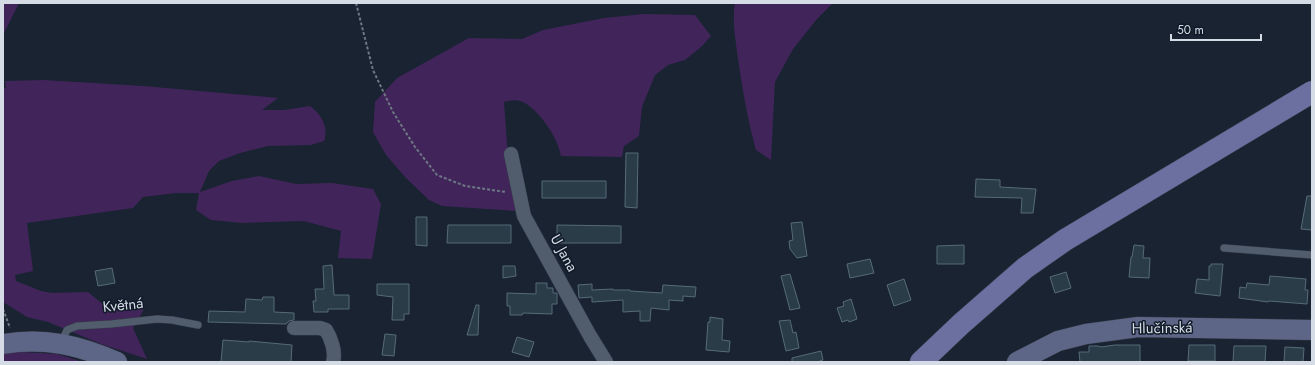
<svg xmlns="http://www.w3.org/2000/svg" width="1315" height="365" viewBox="0 0 1315 365" font-family="Jost,sans-serif">
  <style>
    .green { fill: #41255a }
    .building { fill: #293c47; stroke: #576b77 }
    .lines { fill: none; stroke-linecap: round; stroke-linejoin: round }
    .lane-casing { stroke: #363e4a; stroke-width: 8 }
    .street-casing { stroke: #363e4a; stroke-width: 15 }
    .secondary-casing { stroke: #363e4a; stroke-width: 21 }
    .primary-casing { stroke: #363e4a; stroke-width: 23 }
    .path { stroke: #6e7784; stroke-width: 2; stroke-dasharray: 3 2; stroke-linecap: butt }
    .lane { stroke: #515c6d; stroke-width: 7 }
    .street { stroke: #515c6d; stroke-width: 14 }
    .secondary { stroke: #5e6687; stroke-width: 20 }
    .primary { stroke: #6b70a1; stroke-width: 22 }
    .labels { text-anchor: middle; dominant-baseline: central; stroke-width: 3; stroke-linejoin: round; paint-order: stroke }
    .street-label { font-size: 15px; fill: #d5dce6; stroke: #101a28 }
  </style>
  <rect width="100%" height="100%" fill="#192332"/>
  <path class="green" d="M3,3H19L3,35Z
    M735,3H833L817,19L793,49L775,82L771,160L756,150C747,118 742,86 737,52C735,35 732,20 735,3Z
    M644,14L695,15L711,36L701,47L685,60L668,65L655,75L642,107L639,136L624,146L622,157L561,156C558,138 541,113 525,103C518,99 511,100 504,102L508,156L516,211L442,206L429,200L406,178L386,155L373,132L375,102L397,78L469,38L522,39L543,30L604,18Z
    M44,80L143,86L278,98L262,110H284L310,106C321,114 329,127 324,141L311,145L268,146L240,153L219,161L209,171L200,192L232,181L259,176L296,184L332,183L373,189L381,204L372,259L338,258L341,231L304,221L242,223L211,220L196,210L199,193H176L143,197L133,208L27,223L33,271L15,275L16,281L41,291L52,293L88,292L111,311L139,304L144,309L133,328L147,359L101,344L48,322L27,317L3,302V87L6,89L5,81Z
    M3,351L57,354L83,362H3Z"/>
  <path class="building" d="M626,153H638L637,208L625,207Z
    M976,179L1000,180V187L1036,189L1033,213H1021L1022,198L975,197Z
    M542,181H606V198H542Z
    M1307,196H1312V230L1301,229Z
    M416,217H427V246L416,245Z
    M802,222L807,256L797,258L790,249L789,241L793,240L791,223Z
    M448,225H511V243H447Z
    M557,225L621,226V243H557Z
    M964,245V264H937V246Z
    M1134,245L1144,246L1143,258H1150L1149,278L1129,277L1131,257H1132Z
    M870,259L874,273L850,278L847,264Z
    M1211,264H1223L1220,296L1195,293L1197,279L1209,280V266H1211Z
    M332,265L334,295H349V309H328V312H314L313,301H316L315,289H324L323,266Z
    M503,266H515L516,276L503,278Z
    M112,268L115,283L98,286L95,271Z
    M1066,272L1071,288L1055,293L1050,277Z
    M790,274L800,308L790,310L781,276Z
    M1270,276L1306,279L1305,290H1308L1307,304L1269,301L1268,302L1239,298L1240,287L1246,288L1247,283L1269,285Z
    M904,279L911,300L894,306L887,285Z
    M536,283H547V288H553V293H557V304H552V314L523,313L522,315H510V306H507V293L536,294Z
    M377,284H409V314H404V320H392L393,297L377,295Z
    M592,284V290L613,289V290H630V291L662,293L663,285L696,287L695,297L683,296V301L669,300V310L651,308L650,321H640V311L623,312V300L592,302V297L579,298L578,285Z
    M263,297H274V312L294,313V320L289,321L286,324L208,322L209,311L245,312L246,299L262,300Z
    M851,299L857,319L849,322L848,320L842,322L837,308L844,306L843,302Z
    M476,305H479L478,335H467Z
    M710,317L723,319L722,340L730,341L729,352L706,350L708,322H710Z
    M790,320L793,333L796,332L799,348L786,351L779,321Z
    M385,334L396,335L394,356L382,355Z
    M517,337L534,342L529,357L512,352Z
    M223,340L249,342V341L292,345L291,362H221Z
    M1115,345H1140V362H1080L1079,352H1089V346H1098L1101,347Z
    M1189,345H1215V361H1188Z
    M1234,346H1266L1265,362H1233Z
    M1285,347L1304,348L1303,362H1284Z
    M821,351L823,360L817,362H792V358Z"/>
  <g class="lines">
    <g class="lane-casing">
      <path id="lane" d="M1224,248L1312,255
        M61,343L67,330L77,326L111,324L157,319L172,320L198,325"/>
    </g>
    <g class="street-casing">
      <path id="street" d="M511,154L524,216L590,336L606,362
        M294,328H320L326,330C331,338 336,352 333,362"/>
    </g>
    <g class="secondary-casing">
      <path id="secondary" d="M3,344C44,337 79,345 117,362
        M1017,362L1058,341L1086,334L1138,327L1312,330"/>
    </g>
    <g class="primary-casing">
      <path id="primary" d="M921,362L961,324L1025,268L1065,240L1312,92"/>
    </g>
    <path class="path" d="M356,3L373,70L393,112L415,147L437,175L465,186L506,192
      M3,309L10,328"/>
    <use href="#lane" class="lane"/>
    <use href="#street" class="street"/>
    <use href="#secondary" class="secondary"/>
    <use href="#primary" class="primary"/>
  </g>
  <g class="labels">
    <g class="street-label">
      <text transform="translate(564 253) rotate(61)">U Jana</text>
      <text transform="translate(123 305) rotate(-6)">Květná</text>
      <text transform="translate(1162 328) rotate(-1)">Hlučínská</text>
    </g>
  </g>
  <rect width="1315" height="365" fill="none" stroke="#d5dce6" stroke-width="8"/>
  <path d="M1171 34v6h90v-6" fill="none" stroke="#d5dce6" stroke-width="2"/>
  <text x="1177" y="34" font-size="12" fill="#d5dce6" stroke="#101a28" stroke-width="3" paint-order="stroke">50 m</text>
</svg>
